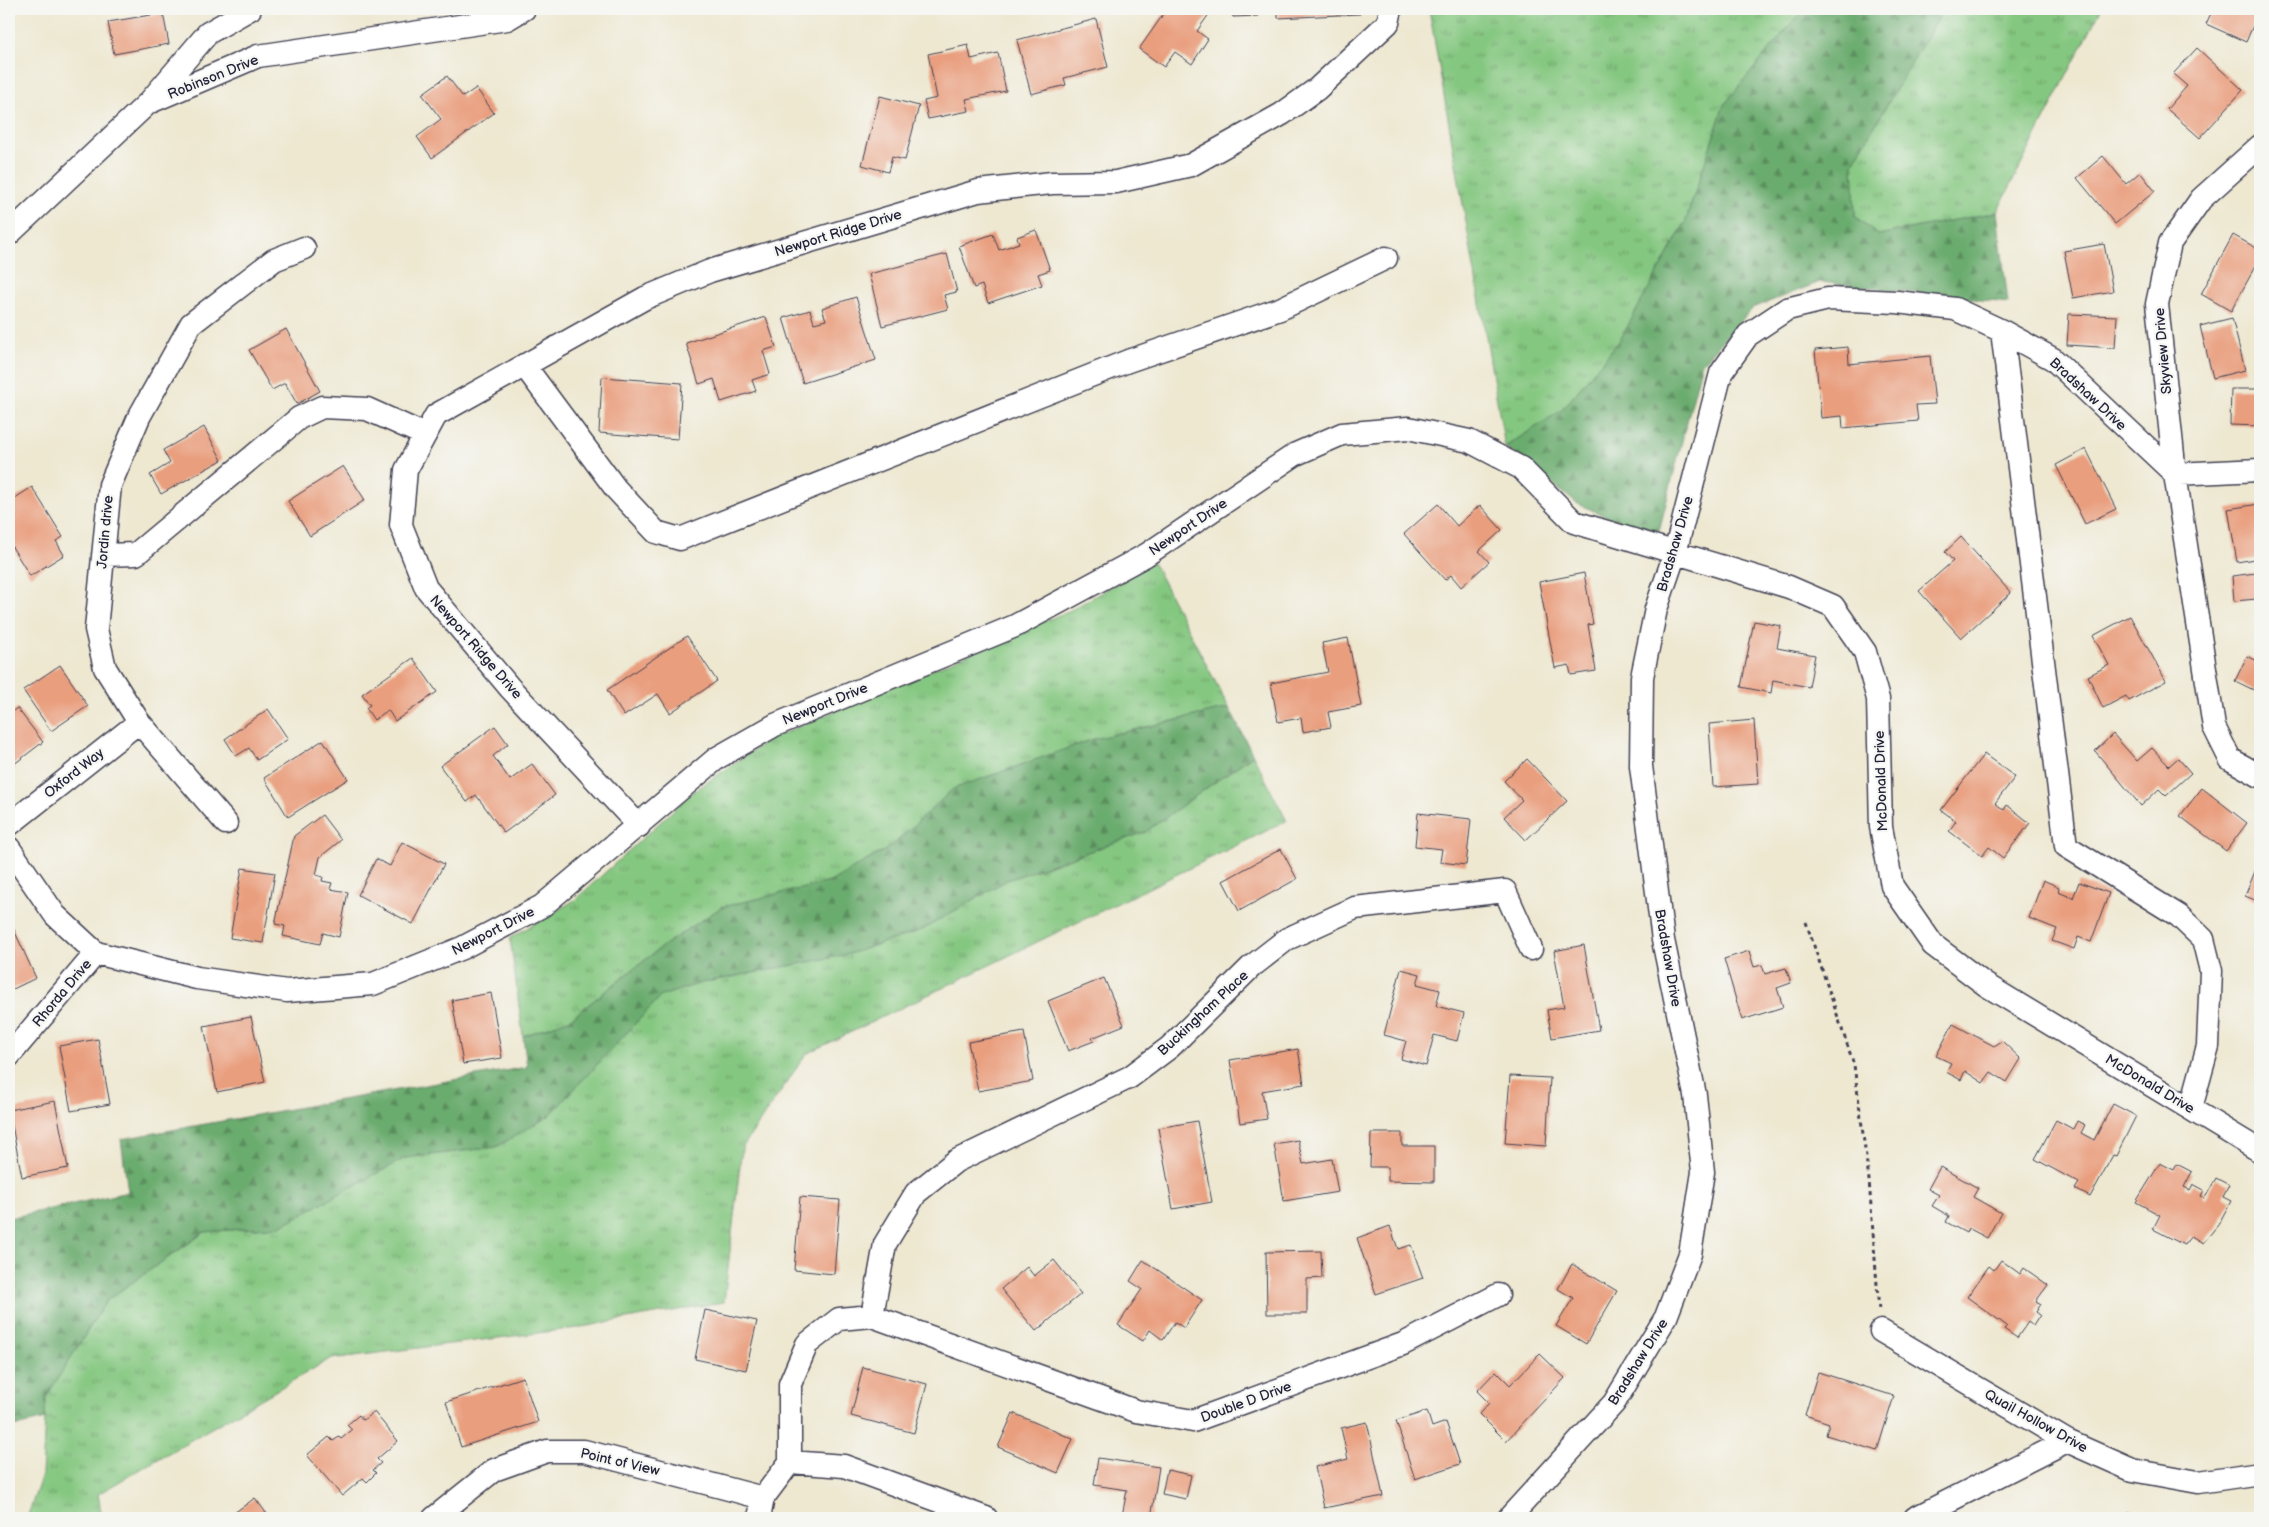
<svg xmlns="http://www.w3.org/2000/svg" width="2269" height="1527" viewBox="0 0 2269 1527" font-family="'Balsamiq Sans',sans-serif">
  <style>
    .grass { fill: url(#grass-tufts); stroke: #53745e }
    .forest { fill: url(#forest-firs); stroke: #466754 }
    .building { fill: #e99e7e }
    .lines { fill: none; stroke-linecap: round; stroke-linejoin: round }
    .street-casing { stroke: #414052; stroke-width: 25 }
    .path { stroke: #414052; stroke-width: 3; stroke-dasharray: 4 4; stroke-linecap: butt }
    .street { stroke: #fff; stroke-width: 22 }
    .labels { text-anchor: middle; dominant-baseline: central; stroke-width: 4.5; stroke-linejoin: round; paint-order: stroke }
    .street-label { font-size: 14px; fill: #22223b; stroke: #f6f6f2 }
  </style>
  <defs>
    <pattern id="grass-tufts" width="24" height="20" patternUnits="userSpaceOnUse" patternTransform="scale(1.25)"><rect width="24" height="20" fill="#84c780"/><path d="M3 7l-1-3M5 7V3M7 7l1-3M15 17l-1-3M17 17v-4M19 17l1-3" fill="none" stroke="#6ca16a"/></pattern>
    <pattern id="forest-firs" width="22" height="20" patternUnits="userSpaceOnUse" patternTransform="scale(1.25)"><rect width="22" height="20" fill="#6bac6e"/><path d="M5 1l3.5 6h-7zM16 11l3.5 6h-7z" fill="#588c5c"/></pattern>
  </defs>
  <rect width="100%" height="100%" fill="#f6f6f2"/>
  <filter id="ink" filterUnits="userSpaceOnUse"><feTurbulence type="fractalNoise" baseFrequency=".02" numOctaves="2"/><feDisplacementMap in="SourceGraphic" scale="10" xChannelSelector="R" yChannelSelector="G"/><feConvolveMatrix kernelMatrix="1 2 1 2 8 2 1 2 1" color-interpolation-filters="sRGB"/></filter>
  <filter id="wash" filterUnits="userSpaceOnUse"><feTurbulence type="fractalNoise" baseFrequency=".0096" numOctaves="4" result="noise"/><feDisplacementMap in="SourceGraphic" scale="20" xChannelSelector="R" yChannelSelector="G"/><feGaussianBlur stdDeviation="1.12" result="paint"/><feColorMatrix in="noise" values="0 0 0 0 0 0 0 0 0 0 0 0 0 0 0 0 0 1.4 0 .05"/><feComposite in="paint" operator="in"/></filter>
  <g filter="url(#wash)">
    <rect width="100%" height="100%" fill="#eee8d1"/>
    <path class="grass" d="M1429,9H1809L1794,20L1724,105L1685,223L1620,340L1562,410L1505,447Z
      M1943,9H2101L1997,212L1878,235L1855,216L1853,163Z
      M1153,562L1229,708L1094,739L953,789L892,846L830,882L722,907L664,945L569,1020L523,1036L510,938L575,900L693,792L770,739L1071,610Z
      M1253,755L1287,821L806,1054L742,1148L724,1302L570,1329L330,1359L98,1494L102,1518H27L42,1475L46,1397L107,1300L205,1232L280,1226L405,1158L496,1147L549,1116L661,996L701,983L849,954L922,930L1007,880L1145,832Z"/>
    <path class="forest" d="M1809,9H1943L1853,163L1855,216L1878,235L1997,212L2008,303L1820,282L1753,308L1702,363L1659,531L1623,524L1576,503L1505,447L1562,410L1620,340L1685,223L1724,105L1794,20Z
      M1229,708L1253,755L1145,832L1007,880L922,930L849,954L701,983L661,996L549,1116L496,1147L405,1158L280,1226L204,1232L107,1300L46,1397L45,1419L9,1428V1218L128,1192L121,1139L527,1067L523,1036L569,1020L664,945L722,907L830,882L892,846L953,789L1094,739Z"/>
    <g id="blocks">
      <path class="building" d="M1167,9L1212,10L1197,31L1208,39L1192,64L1175,52L1164,67L1139,49Z
        M1232,9H1258V16L1233,17Z
        M1278,9H1360V14L1278,18Z
        M2213,9H2260L2246,42L2206,24Z
        M163,13L169,44L114,54L108,22Z
        M1096,19L1108,67L1064,78L1066,85L1031,94L1017,40Z
        M968,45L971,59L998,53L1006,91L966,99L969,111L928,119L924,101L937,98L928,54Z
        M2197,48L2243,90L2200,138L2167,109L2187,86L2173,74Z
        M447,76L463,97L476,88L494,113L432,158L417,137L441,119L422,94Z
        M880,96L919,106L905,160L892,157L888,172L862,165Z
        M2103,156L2126,184L2140,172L2155,191L2115,224L2077,178Z
        M1036,230L1050,270L1038,274L1042,285L988,303L982,285L974,288L959,246L993,234L999,250L1019,243L1017,237Z
        M2233,235L2260,250V258L2231,311L2201,294Z
        M2104,244L2113,291L2073,298L2064,251Z
        M947,254L957,292L944,295L948,309L882,326L869,274Z
        M856,297L876,360L803,383L783,318L810,310L814,323L826,320L822,308Z
        M2069,314L2117,316L2115,348L2067,345Z
        M766,317L776,347L763,351L770,374L752,380L756,391L721,402L714,379L699,384L686,343Z
        M2232,318L2245,370L2213,378L2200,326Z
        M286,329L320,391L297,404L285,383L272,390L249,350Z
        M1848,347L1849,364L1930,356L1935,404L1916,405L1918,421L1843,428L1842,416L1821,418L1815,350Z
        M602,377L682,383L678,439L599,433Z
        M2231,389H2260V426L2230,425Z
        M204,427L222,460L161,494L150,475L170,463L163,450Z
        M2086,449L2116,509L2085,524L2056,465Z
        M343,466L365,500L310,536L288,501Z
        M32,487L63,537L56,541L64,555L30,576L9,542V502Z
        M1438,504L1457,526L1480,505L1502,530L1479,551L1489,562L1461,587L1451,575L1445,580L1404,534Z
        M2259,504L2260,558L2237,562L2228,509Z
        M1961,537L2011,593L1961,638L1919,591L1953,561L1945,552Z
        M1584,573L1593,624L1588,625L1596,671L1571,675L1569,665L1555,668L1539,582Z
        M2256,573L2257,581L2260,580V615L2257,599L2234,601L2232,576Z
        M2130,616L2166,681L2129,701L2126,696L2103,708L2088,676L2109,665L2093,636Z
        M1754,621L1781,626L1777,648L1815,655L1809,687L1773,680L1771,693L1741,687Z
        M687,636L717,681L670,713L658,694L624,716L607,690Z
        M1348,638L1361,706L1328,712L1331,727L1303,732L1301,718L1278,722L1271,683L1328,672L1322,643Z
        M2247,656L2260,662V693L2235,681Z
        M413,658L437,692L395,721L388,710L374,720L366,708L370,705L362,694Z
        M60,665L88,706L51,731L23,690Z
        M17,708L43,742L9,768V714Z
        M268,709L288,739L257,760L249,748L236,756L225,739Z
        M1754,720L1758,784L1713,787L1709,724Z
        M495,726L508,744L493,756L510,780L532,764L555,795L504,833L476,795L467,802L440,766Z
        M2113,734L2137,761L2152,748L2169,766L2178,758L2191,773L2166,796L2159,789L2141,806L2095,751Z
        M323,740L348,779L288,817L264,778Z
        M1984,754L2015,777L1995,803L2004,810L2007,805L2030,823L2003,858L1989,847L1982,856L1949,831L1956,821L1941,810Z
        M1527,759L1567,801L1526,840L1504,817L1522,800L1504,781Z
        M2202,788L2247,823L2226,851L2180,816Z
        M1418,813L1471,819L1466,865L1440,862L1442,849L1415,846Z
        M322,815L341,840L320,857L316,875L323,877L322,881L332,883L330,889L348,892L339,937L323,933L320,944L283,936L285,926L275,924L294,836Z
        M402,842L444,864L413,924L358,895L376,859L390,866Z
        M1281,849L1297,879L1239,911L1223,881Z
        M2260,859V902L2245,896Z
        M242,868L275,873L263,943L230,938Z
        M2043,880L2059,887L2058,892L2073,898L2079,882L2109,893L2091,942L2078,937L2074,949L2052,941L2057,929L2029,918Z
        M9,919L36,978L9,991Z
        M1584,945L1599,1030L1552,1038L1547,1010L1564,1007L1554,951Z
        M1749,951L1754,967L1762,965L1765,974L1786,968L1791,983L1777,988L1783,1007L1742,1020L1724,959Z
        M1401,969L1420,974L1417,984L1440,990L1436,1006L1464,1013L1457,1041L1434,1035L1426,1066L1401,1059L1406,1041L1384,1035Z
        M1104,978L1124,1025L1092,1038L1094,1041L1068,1051L1048,1001Z
        M491,993L502,1058L463,1064L452,1000Z
        M251,1017L265,1082L217,1092L204,1026Z
        M1953,1024L1994,1046L2002,1041L2021,1059L2007,1082L1991,1072L1983,1083L1965,1071L1961,1080L1946,1072L1951,1063L1936,1056Z
        M1024,1032L1033,1081L978,1091L968,1042Z
        M98,1039L110,1104L71,1111L59,1046Z
        M1298,1049L1304,1084L1262,1091L1267,1119L1240,1123L1230,1060Z
        M1510,1076L1550,1078L1546,1146L1505,1143Z
        M55,1101L68,1168L22,1177L9,1110Z
        M2113,1104L2136,1116L2116,1156L2113,1155L2090,1197L2075,1189L2079,1183L2035,1159L2056,1120L2073,1129L2077,1121L2085,1125L2081,1133L2094,1140Z
        M1197,1121L1212,1202L1173,1209L1158,1128Z
        M1371,1133H1402V1146H1434V1182L1388,1181V1167H1370Z
        M1298,1140L1303,1164L1332,1159L1338,1192L1284,1201L1274,1144Z
        M2160,1163L2174,1170L2177,1164L2192,1172L2184,1187L2190,1190L2193,1184L2204,1190L2201,1196L2205,1198L2216,1178L2229,1185L2223,1197L2231,1201L2218,1225L2203,1243L2191,1236L2184,1245L2153,1229L2160,1215L2136,1202Z
        M1940,1167L1978,1188L1973,1197L2001,1213L1987,1238L1968,1228L1966,1233L1946,1222L1949,1216L1932,1206L1939,1195L1928,1189Z
        M800,1197L840,1200L834,1274L794,1270Z
        M1390,1226L1398,1249L1411,1245L1423,1278L1376,1294L1357,1238Z
        M1321,1251L1322,1278L1307,1279V1314H1267L1266,1252Z
        M1054,1260L1081,1294L1036,1331L1001,1289L1027,1267L1034,1276Z
        M1143,1260L1202,1300L1184,1328L1175,1322L1163,1340L1150,1330L1143,1341L1118,1325L1142,1289L1130,1281Z
        M2001,1260L2020,1274L2024,1268L2048,1285L2036,1301L2041,1304L2036,1312L2040,1315L2033,1326L2028,1322L2017,1338L2004,1329L2007,1326L1967,1297L1989,1266L1994,1270Z
        M1572,1264L1617,1291L1586,1344L1556,1326L1573,1298L1558,1289Z
        M705,1310L757,1321L746,1370L695,1359Z
        M1540,1354L1565,1378L1506,1441L1479,1414L1489,1403L1477,1391L1496,1371L1510,1385Z
        M863,1367L927,1384L914,1433L851,1416Z
        M1818,1372L1894,1396L1877,1451L1826,1435L1829,1423L1805,1415Z
        M523,1377L538,1422L461,1447L446,1402Z
        M1427,1411L1432,1427L1446,1422L1460,1464L1415,1479L1396,1421Z
        M374,1412L398,1441L377,1459L381,1463L373,1470L376,1473L367,1482L363,1478L342,1496L307,1455L329,1437L333,1441L339,1437L341,1439L352,1430L347,1425L359,1415L363,1420Z
        M1013,1413L1073,1439L1058,1473L998,1447Z
        M1367,1422L1383,1496L1324,1508L1315,1467L1348,1459L1341,1428Z
        M1098,1458L1159,1467L1151,1518L1122,1516L1127,1490L1094,1485Z
        M1167,1470L1191,1475L1186,1499L1162,1494Z
        M255,1498L270,1518H227Z
        M2128,1513L2166,1517V1518H2127Z"/>
    </g>
  </g>
  <g filter="url(#ink)">
    <use href="#blocks" fill-opacity="0" stroke="#414052" stroke-width="1"/>
    <g class="lines">
      <g class="street-casing">
        <path id="street" d="M151,100L208,33L250,9
          M2260,146L2201,199L2170,243L2157,304L2175,474L2214,727L2230,759L2260,776
          M9,234L148,103L258,56L507,19L524,9
          M2002,331L2066,846L2179,916L2203,939L2211,971L2208,1046L2191,1108
          M524,365L616,489L656,532L680,539L1128,361L1280,309L1386,258
          M2175,474L2260,470
          M103,555L136,554L299,418L322,407L367,409L425,435
          M226,823L139,722L105,668L96,629L110,485L139,417L191,324L274,260L304,248
          M9,825L139,722
          M639,826L510,688L426,588L401,525L406,470L436,415L645,298L710,271L978,191L1052,183L1116,182L1191,165L1282,114L1317,89L1388,23L1391,9
          M9,848L55,915L96,953L197,978L287,991L373,984L462,948L542,906L717,758L775,725L1015,626L1146,555L1296,454L1342,434L1408,428L1469,441L1521,468L1574,522L1789,587L1833,606L1865,652L1878,699L1881,827L1892,886L1933,945L1986,985L2260,1151
          M9,1056L96,953
          M872,1316L1136,1411L1193,1421L1403,1344L1498,1295
          M1881,1331L2067,1441L2132,1470L2198,1482L2260,1473
          M790,1462V1384L807,1344L839,1319L872,1316L885,1244L916,1193L956,1161L1130,1077L1170,1047L1251,967L1287,939L1355,908L1505,891L1531,949
          M434,1518L494,1470L547,1451H584L763,1498
          M759,1518L763,1498L790,1462L844,1466L986,1518
          M1509,1518L1614,1403L1666,1317L1690,1254L1703,1172L1695,1095L1663,940L1641,766L1642,677L1656,609L1675,553L1721,373L1748,335L1787,309L1828,299L1897,302L1955,309L2002,331L2053,359L2175,474
          M1915,1518L2067,1441"/>
      </g>
      <path class="path" d="M1806,922L1854,1065L1869,1180L1879,1311"/>
      <use href="#street" class="street"/>
    </g>
  </g>
  <g class="labels">
    <g class="street-label">
      <text transform="translate(213 77) rotate(-22)">Robinson Drive</text>
      <text transform="translate(838 233) rotate(-17)">Newport Ridge Drive</text>
      <text transform="translate(2163 351) rotate(-95)">Skyview Drive</text>
      <text transform="translate(2088 394) rotate(43)">Bradshaw Drive</text>
      <text transform="translate(1188 527) rotate(-34)">Newport Drive</text>
      <text transform="translate(105 532) rotate(-85)">Jordin drive</text>
      <text transform="translate(1675 544) rotate(-74)">Bradshaw Drive</text>
      <text transform="translate(476 647) rotate(49)">Newport Ridge Drive</text>
      <text transform="translate(825 704) rotate(-22)">Newport Drive</text>
      <text transform="translate(74 773) rotate(-38)">Oxford Way</text>
      <text transform="translate(1881 781) rotate(-92)">McDonald Drive</text>
      <text transform="translate(493 931) rotate(-27)">Newport Drive</text>
      <text transform="translate(1668 958) rotate(80)">Bradshaw Drive</text>
      <text transform="translate(62 993) rotate(-50)">Rhorda Drive</text>
      <text transform="translate(1203 1013) rotate(-43)">Buckingham Place</text>
      <text transform="translate(2150 1084) rotate(31)">McDonald Drive</text>
      <text transform="translate(1638 1362) rotate(-58)">Bradshaw Drive</text>
      <text transform="translate(1246 1402) rotate(-20)">Double D Drive</text>
      <text transform="translate(2036 1421) rotate(29)">Quail Hollow Drive</text>
      <text transform="translate(620 1462) rotate(13)">Point of View</text>
    </g>
  </g>
  <rect width="2269" height="1527" fill="none" stroke="#f6f6f2" stroke-width="30"/>
</svg>
